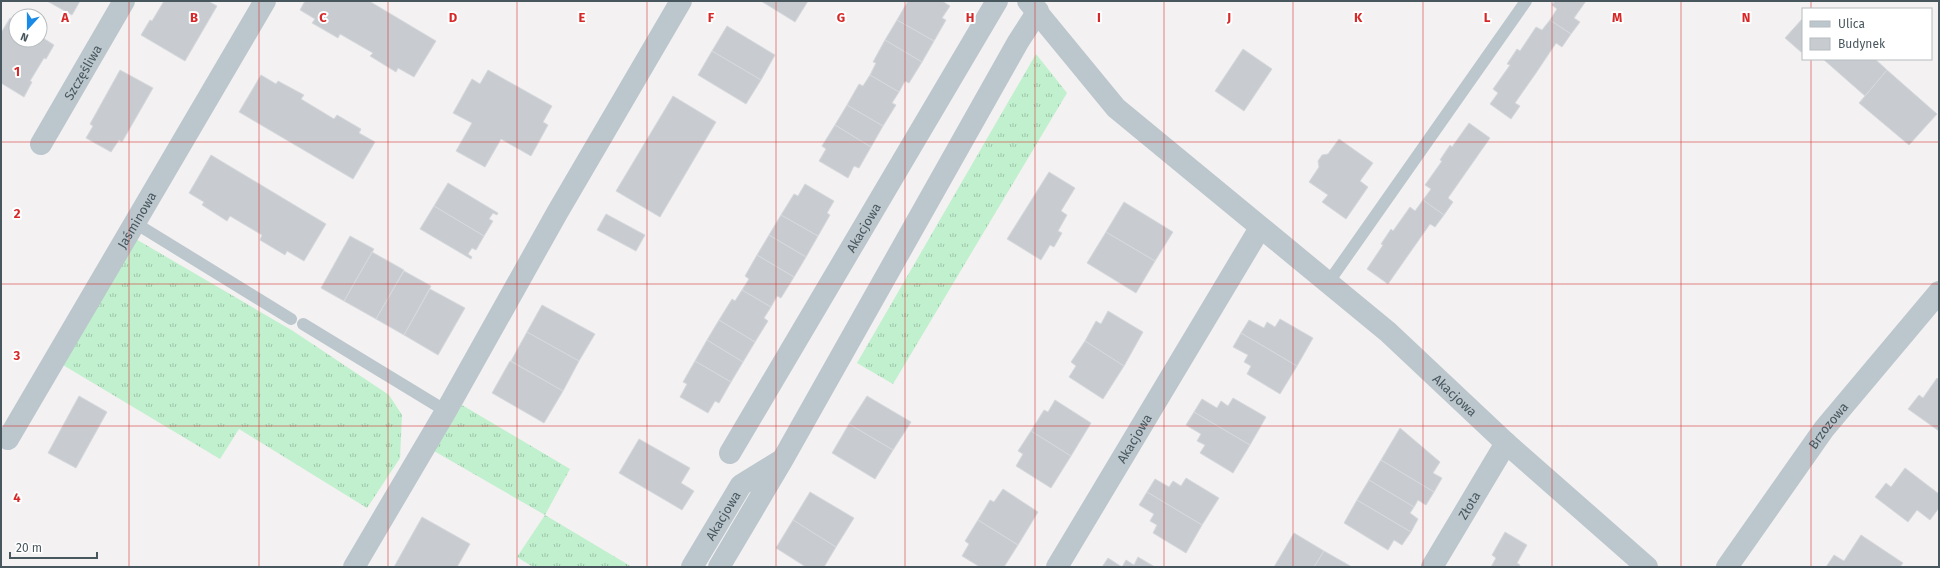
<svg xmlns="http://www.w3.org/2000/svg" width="1940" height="568" viewBox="0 0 1940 568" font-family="'Fira Sans',sans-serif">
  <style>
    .grass { fill: url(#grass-tufts) }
    .building { fill: #c8ccd0; stroke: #d5d8dc }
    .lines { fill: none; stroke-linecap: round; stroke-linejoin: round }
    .service { stroke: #bcc7cd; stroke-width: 12 }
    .minor { stroke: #bcc7cd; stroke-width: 22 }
    .grid { fill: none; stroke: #d62828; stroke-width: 1; stroke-opacity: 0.55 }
    .labels { text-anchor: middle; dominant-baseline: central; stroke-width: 4; stroke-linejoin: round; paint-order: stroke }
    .street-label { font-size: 13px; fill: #48575e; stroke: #fff }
    .grid-label { font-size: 13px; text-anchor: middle; font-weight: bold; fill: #d62828; stroke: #fff; stroke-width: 4; stroke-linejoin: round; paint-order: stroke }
  </style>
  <defs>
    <pattern id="grass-tufts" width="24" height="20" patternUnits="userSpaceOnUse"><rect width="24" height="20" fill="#c0f0cd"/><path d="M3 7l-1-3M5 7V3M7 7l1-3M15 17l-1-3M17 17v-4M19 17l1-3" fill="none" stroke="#9ec5aa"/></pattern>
  </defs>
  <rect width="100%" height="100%" fill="#f3f1f1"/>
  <path class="grass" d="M1036,54L1067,93L893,384L857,363Z
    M134,238L293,331L389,395L402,415L400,458L367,508L239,429L220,459L63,365Z
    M462,405L570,469L545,515L632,567H533L517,557L545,515L434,451Z"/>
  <path class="building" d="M47,1H80L72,15Z
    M164,1H208L217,6L185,61L141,35L150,20L152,21Z
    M305,1H369L436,41L414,77L398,68L396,72L370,56L373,53L340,34L338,38L312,23L315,19L300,10Z
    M761,1H808L795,22Z
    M908,1H942L950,6L942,18L946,20L934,41L897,20Z
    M1555,1H1586L1574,18L1580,22L1571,34L1550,20L1557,9L1552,5Z
    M10,18L16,22V40H40V36L54,45L46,59L44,58L30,81L32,82L24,97L1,83V33Z
    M1803,18V51L1801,52L1785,38Z
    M897,20L934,41L922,62L885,40Z
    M1550,20L1571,34L1562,47L1556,43L1536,73L1515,103L1520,106L1511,119L1490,104L1498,93L1493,89L1510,65L1507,64L1517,49L1520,51L1536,27L1542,30Z
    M727,26L775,55L761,80L712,51Z
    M885,40L922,62L909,83L905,81L899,92L870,75L876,63L873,62Z
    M1243,49L1272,69L1244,111L1215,91Z
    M712,51L761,80L746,104L698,75Z
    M1823,59H1875L1887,70L1865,96Z
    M120,70L153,88L122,142L119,140L111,152L86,138L93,126L90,124Z
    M488,70L552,106L543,122L548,125L531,156L501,139L485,167L456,151L472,123L453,113L472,79L480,84Z
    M1887,70L1937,114L1909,145L1859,103Z
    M261,75L276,84L278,81L304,95L301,99L334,119L337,115L361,129L359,133L375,142L353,179L239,112Z
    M870,75L899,92L892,103L896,105L883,126L847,105L859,84L863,86Z
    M673,96L716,122L660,217L616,191Z
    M847,105L883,126L871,147L835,125Z
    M1469,123L1490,138L1448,198L1453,202L1444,215L1423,200L1431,189L1425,185L1442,161L1440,160L1450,145L1452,147Z
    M835,125L871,147L859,168L854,166L848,178L819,161L826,149L822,146Z
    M1339,139L1373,163L1360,181L1368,187L1346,219L1322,202L1328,195L1309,182L1319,167L1318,161L1322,155L1328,154Z
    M211,155L326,224L304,261L287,251L285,255L260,240L262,235L230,216L227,221L202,205L204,202L189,193Z
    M1049,172L1075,188L1061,211L1067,215L1058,231L1062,233L1054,247L1050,245L1041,260L1007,239Z
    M448,183L498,213L497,215L493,213L489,219L493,221L484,236L434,206Z
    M805,184L834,201L827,213L830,215L818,236L781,215L794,194L798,196Z
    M1423,200L1444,215L1435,227L1430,224L1388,284L1367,269L1383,245L1381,244L1391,229L1393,231L1410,207L1415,211Z
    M1124,202L1173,232L1155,261L1106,232Z
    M434,206L484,236L476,250L472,248L468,254L472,257L471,259L420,229Z
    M606,214L645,235L636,251L597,230Z
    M781,215L818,236L806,257L769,235Z
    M1106,232L1155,261L1136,293L1087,263Z
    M769,235L806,257L794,277L757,255Z
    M350,236L374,249L344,301L321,288Z
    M372,252L404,270L376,319L344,301Z
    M757,255L794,277L781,298L777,296L771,307L742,290L749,279L745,276Z
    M404,271L431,286L404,335L376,319Z
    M430,289L465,308L438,355L404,335Z
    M742,290L771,307L764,318L768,321L755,342L719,320L732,299L735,301Z
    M542,305L595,334L579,361L527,332Z
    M1108,311L1143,332L1124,366L1085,341L1096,321L1101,324Z
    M1280,319L1313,338L1297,366L1241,333L1249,320L1264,328L1267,322L1275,327Z
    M719,320L755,342L743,362L707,340Z
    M527,332L579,361L563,391L511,361Z
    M1241,333L1297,366L1280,394L1247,374L1251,366L1244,362L1248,355L1233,347Z
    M707,340L743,362L731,382L695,361Z
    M1085,341L1124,366L1103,399L1069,377L1076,366L1071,362Z
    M510,361L563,391L544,423L492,393Z
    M695,361L731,382L719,403L715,401L708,413L680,397L687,384L683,382Z
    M1937,378L1939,380V431L1908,409L1919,395L1923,398Z
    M79,396L107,412L76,468L48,453Z
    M867,396L911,422L893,450L849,424Z
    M1233,398L1266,417L1250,445L1194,412L1202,399L1217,408L1221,401L1228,406Z
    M1055,400L1091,423L1071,456L1031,431L1044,410L1048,412Z
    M1194,412L1250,445L1233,473L1200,453L1205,445L1197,441L1201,434L1186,425Z
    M849,424L893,450L875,479L832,453Z
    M1400,428L1440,462L1433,473L1442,478L1434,492L1381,460Z
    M1031,431L1071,456L1051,488L1016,466L1023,454L1018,451Z
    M639,439L690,468L681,483L694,491L682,510L619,473Z
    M1381,460L1434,492L1426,505L1418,500L1414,507L1369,480Z
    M1905,468L1939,494V508L1930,520L1917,510L1908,522L1875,497L1886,483L1891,487Z
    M1186,478L1219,498L1202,525L1147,492L1155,479L1169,487L1173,481L1181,486Z
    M1369,480L1414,507L1410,513L1418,519L1411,532L1357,500Z
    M1003,489L1038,512L1018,545L978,520L990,500L994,502Z
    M810,492L854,518L836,547L793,520Z
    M1147,492L1202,525L1186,553L1153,533L1157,525L1150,521L1154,514L1139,505Z
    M1357,500L1411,532L1402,545L1394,540L1388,550L1344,523Z
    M422,517L470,544L457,567H394Z
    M793,520L836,547L824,567H806L776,548Z
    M978,520L1018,545L1004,567H980L962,556L969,544L965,541Z
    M1505,532L1527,545L1517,563L1520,565L1519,567H1491L1496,558L1492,555Z
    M1294,533L1324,551L1314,567H1274Z
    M1861,535L1903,563L1900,567H1826L1834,555L1844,561Z
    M1324,551L1352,567H1314Z
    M1138,557L1155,567H1102L1108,558L1122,567L1126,560L1134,565Z"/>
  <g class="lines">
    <path class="service" d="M135,223L291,319
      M1328,283L1526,1
      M303,324L446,411"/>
    <g class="minor">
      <path id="s1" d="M1028,1L1116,108L1388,332L1506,443L1647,567"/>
      <path id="s2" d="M41,144L124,1"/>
      <path id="s3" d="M8,439L265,1"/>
      <path id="s4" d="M730,453L997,1"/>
      <path d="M354,567L446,411L557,213L681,1"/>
      <path id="s5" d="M692,567L741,485L780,461"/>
      <path d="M719,567L783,459L1018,42L1038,11"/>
      <path id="s6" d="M1057,567L1260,228"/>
      <path id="s7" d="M1432,567L1506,443"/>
      <path id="s8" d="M1727,567L1824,429L1939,292"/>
    </g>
  </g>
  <path class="grid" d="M129,1V567M259,1V567M388,1V567M517,1V567M647,1V567M776,1V567M905,1V567M1035,1V567M1164,1V567M1293,1V567M1423,1V567M1552,1V567M1681,1V567M1811,1V9M1811,59V567M1,142H1939M1,284H1939M1,426H1939"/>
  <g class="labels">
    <g class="street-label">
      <text stroke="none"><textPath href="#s2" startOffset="83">Szczęśliwa</textPath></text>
      <text stroke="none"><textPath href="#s3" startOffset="254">Jaśminowa</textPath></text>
      <text stroke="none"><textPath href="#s4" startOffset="262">Akacjowa</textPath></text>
      <text stroke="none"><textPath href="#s1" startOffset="583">Akacjowa</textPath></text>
      <text stroke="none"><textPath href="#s8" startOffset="174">Brzozowa</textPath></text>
      <text stroke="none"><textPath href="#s6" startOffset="150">Akacjowa</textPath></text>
      <text stroke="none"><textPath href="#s7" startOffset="72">Złota</textPath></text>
      <text stroke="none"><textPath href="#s5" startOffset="60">Akacjowa</textPath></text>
    </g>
  </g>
  <g class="grid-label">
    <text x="65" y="22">A</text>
    <text x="194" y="22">B</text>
    <text x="323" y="22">C</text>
    <text x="453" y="22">D</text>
    <text x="582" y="22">E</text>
    <text x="711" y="22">F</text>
    <text x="841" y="22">G</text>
    <text x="970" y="22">H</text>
    <text x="1099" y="22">I</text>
    <text x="1229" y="22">J</text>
    <text x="1358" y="22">K</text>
    <text x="1487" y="22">L</text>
    <text x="1617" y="22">M</text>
    <text x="1746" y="22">N</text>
    <text x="17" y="76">1</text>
    <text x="17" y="218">2</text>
    <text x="17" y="360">3</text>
    <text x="17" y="502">4</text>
  </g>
  <rect width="1940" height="568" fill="none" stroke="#48575e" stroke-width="4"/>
  <rect x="1802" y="8" width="130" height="52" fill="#ffffff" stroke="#b6bcbf"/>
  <rect x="1810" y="21" width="20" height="6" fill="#bcc7cd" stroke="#b6bcbf"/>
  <text x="1838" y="28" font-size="12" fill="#48575e">Ulica</text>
  <rect x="1810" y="38" width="20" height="12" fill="#c8ccd0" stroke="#b6bcbf"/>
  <text x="1838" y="48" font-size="12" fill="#48575e">Budynek</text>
  <g transform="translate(28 28) rotate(201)"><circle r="19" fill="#ffffff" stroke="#b6bcbf"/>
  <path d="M0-3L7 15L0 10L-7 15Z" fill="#198ae5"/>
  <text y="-6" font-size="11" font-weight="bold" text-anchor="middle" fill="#48575e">N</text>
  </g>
  <path d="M10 552v6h87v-6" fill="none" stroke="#48575e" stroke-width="2"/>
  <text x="16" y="552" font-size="12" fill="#48575e" stroke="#ffffff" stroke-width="3" paint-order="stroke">20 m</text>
</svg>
